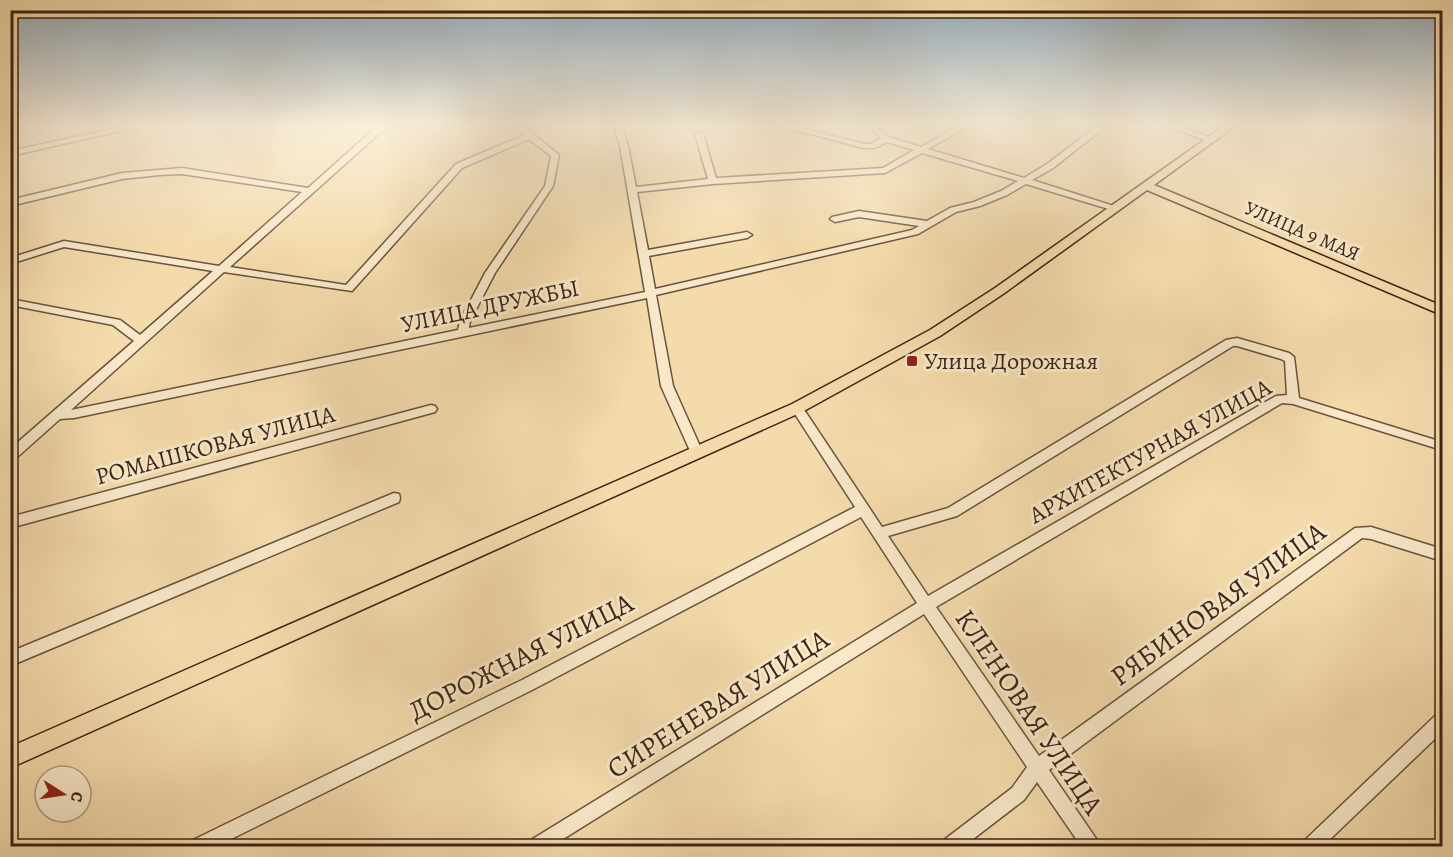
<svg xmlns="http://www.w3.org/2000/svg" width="1453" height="857" viewBox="0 0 1453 857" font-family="Alegreya,serif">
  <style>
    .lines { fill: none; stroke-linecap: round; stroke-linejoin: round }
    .minor-casing { stroke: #6a523c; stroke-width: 3 }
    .major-casing { stroke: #3c2417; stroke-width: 3 }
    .minor { fill: #f8e8c9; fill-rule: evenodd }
    .major { fill: #f4dbac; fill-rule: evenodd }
    .poi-dot { fill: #8f2418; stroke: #f8e8c9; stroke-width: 2 }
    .labels { text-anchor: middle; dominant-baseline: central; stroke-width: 6; stroke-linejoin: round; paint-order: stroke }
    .far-street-label { font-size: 20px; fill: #3c2417; stroke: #f8e8c9 }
    .street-label { font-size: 24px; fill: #3c2417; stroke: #f8e8c9 }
    .poi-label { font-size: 24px; fill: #3c2417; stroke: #f8e8c9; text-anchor: start }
    .near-street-label { font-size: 28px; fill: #3c2417; stroke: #f8e8c9 }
  </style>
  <rect width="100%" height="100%" fill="#f4dbac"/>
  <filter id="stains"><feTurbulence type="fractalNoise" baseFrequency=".00333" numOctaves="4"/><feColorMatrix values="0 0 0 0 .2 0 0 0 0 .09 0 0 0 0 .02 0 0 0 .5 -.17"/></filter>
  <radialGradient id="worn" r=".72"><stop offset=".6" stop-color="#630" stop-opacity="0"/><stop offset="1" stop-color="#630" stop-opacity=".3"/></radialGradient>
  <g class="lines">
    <g class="minor-casing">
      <path id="minor" d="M127,126H142L10,156V151Z
        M383,126H395L381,132L230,267L346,285L456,164L524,135L514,126H523L559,155L553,186L495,273L470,321L469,328L645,292L620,146L614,126H622L628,146L636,187L708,179L695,134L699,132L703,134L716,178L883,168L914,150L887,142L875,148H864L780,126H793L864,144H871L881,138L869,126H877L889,137L921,147L958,126H968L928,149L1024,178L1047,164L1097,126H1106L1053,168L1032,180L1120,208L1118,210H1112L1026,184L1007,195L980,206L956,212L918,234L656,295L673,386L703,453L701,456H693L691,453L661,386L647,298L74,418L60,419L14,460L10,462V449L134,341L113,325L10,305V299L120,320L140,335L213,271L64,247L10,264V258L64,241L219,266L302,192L182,174L159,175L122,179L10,206V200L122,173L182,168L308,188L375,128ZM529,139L551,156L545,186L485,273L460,321L458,330L71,410L224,272L352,291L462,168ZM922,153L1018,181L1001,191L974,202L950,208L927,221L859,211L832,217L830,219L835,222L859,217L919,226L912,230L655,289L649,256L747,238L752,235L747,232L648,250L637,192L713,184L885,173Z
        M1166,126H1178L1215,139L1208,141Z
        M1237,338L1289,353L1294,357L1299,398L1442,442V450L1293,404L1282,403L936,607L1039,756L1355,528L1371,527L1442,549V561L1371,539L1362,538L1049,770L1097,840L1100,846H1081L1037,782L1024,800L964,846H941L944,840L1012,788L1027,767L924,614L552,846H528L531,840L917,603L861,517L532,690L217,846H190L193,840L522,680L855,507L793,411L791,408L793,405H801L882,527L948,508L1226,340ZM1233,346H1237L1281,359L1285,361L1287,395L1276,396L928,596L888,536L957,516Z
        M431,405L435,406L437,409L435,412L10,528V517Z
        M394,493L399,494L400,498L399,502L10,666V652Z
        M1442,713V732L1323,846H1302L1305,840L1436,715Z"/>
    </g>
    <g class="major-casing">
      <path id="major" d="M1224,126H1235L1154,185L1442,306V315L1147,190L1003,294L940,336L802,412L10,768V747L792,404L930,330L995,288Z"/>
    </g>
    <use href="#minor" class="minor"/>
    <use href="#major" class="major"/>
  </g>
  <linearGradient id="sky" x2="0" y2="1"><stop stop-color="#93abbc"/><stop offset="0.51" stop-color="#faefda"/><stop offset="1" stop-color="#faefda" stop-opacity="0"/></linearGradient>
  <rect width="1453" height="246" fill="url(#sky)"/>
  <rect class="poi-dot" x="906" y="355" width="12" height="12" rx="3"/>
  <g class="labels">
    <g class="far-street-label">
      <text transform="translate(1302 231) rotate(23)">УЛИЦА 9 МАЯ</text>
    </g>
    <g class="street-label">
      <text transform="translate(490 306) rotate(-12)">УЛИЦА ДРУЖБЫ</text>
      <text transform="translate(215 445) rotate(-15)">РОМАШКОВАЯ УЛИЦА</text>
      <text transform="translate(1150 451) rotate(-29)">АРХИТЕКТУРНАЯ УЛИЦА</text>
    </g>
    <g class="poi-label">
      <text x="924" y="361">Улица Дорожная</text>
    </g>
    <g class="near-street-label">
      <text transform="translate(1218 604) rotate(-36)">РЯБИНОВАЯ УЛИЦА</text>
      <text transform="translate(521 657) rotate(-27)">ДОРОЖНАЯ УЛИЦА</text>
      <text transform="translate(718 704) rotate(-32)">СИРЕНЕВАЯ УЛИЦА</text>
      <text transform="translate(1029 712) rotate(56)">КЛЕНОВАЯ УЛИЦА</text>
    </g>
  </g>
  <rect width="1453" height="857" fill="none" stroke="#f4dbac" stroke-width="36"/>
  <rect x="12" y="12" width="1429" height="833" fill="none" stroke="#3c2417" stroke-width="3"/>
  <rect x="18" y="18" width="1417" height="821" fill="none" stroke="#3c2417" stroke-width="1.5"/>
  <g transform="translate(63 794) rotate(102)"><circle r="28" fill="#f8e8c9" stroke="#ad9a82" stroke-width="1.5"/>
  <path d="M0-4.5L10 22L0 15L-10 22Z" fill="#8f2418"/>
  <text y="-9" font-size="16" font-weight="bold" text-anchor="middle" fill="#3c2417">С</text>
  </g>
  <rect width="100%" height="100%" filter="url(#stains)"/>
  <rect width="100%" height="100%" fill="url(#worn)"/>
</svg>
